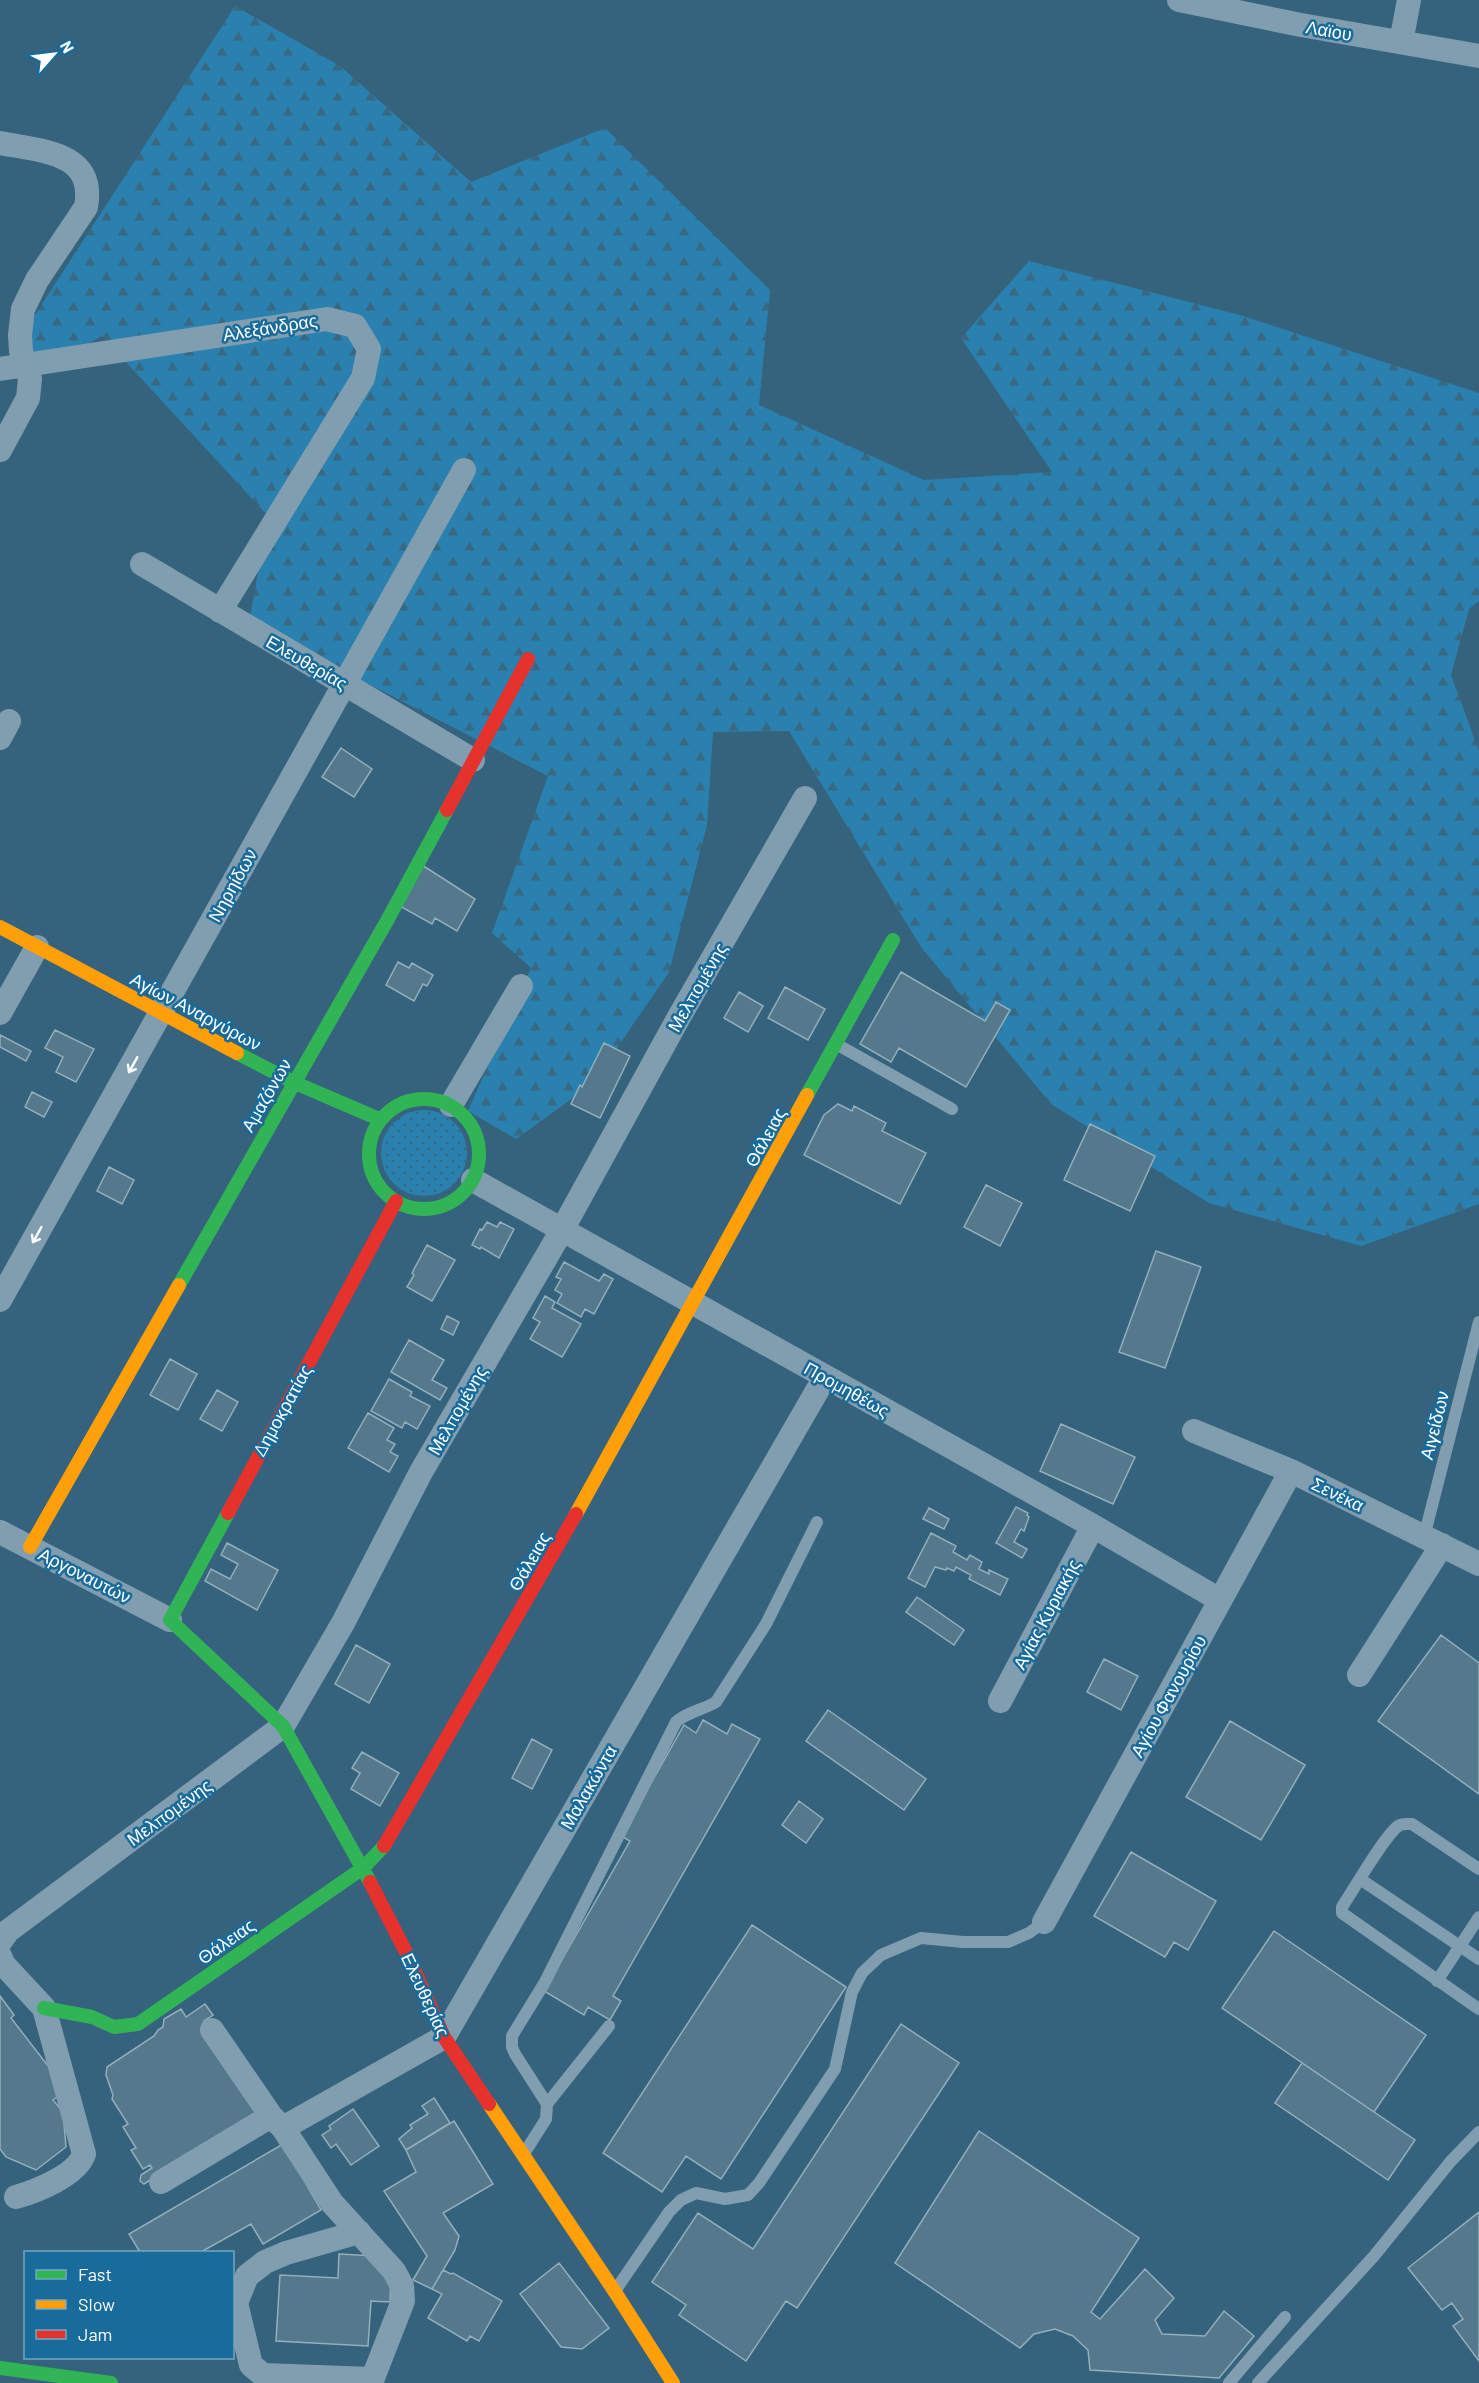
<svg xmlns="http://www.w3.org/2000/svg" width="1479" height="2383" viewBox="0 0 1479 2383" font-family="Barlow,sans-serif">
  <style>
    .forest { fill: url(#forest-firs) }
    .park { fill: url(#park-dots) }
    .building { fill: #54788c; stroke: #94aebc; stroke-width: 1.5 }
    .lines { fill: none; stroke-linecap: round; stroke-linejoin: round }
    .lane { stroke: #809eaf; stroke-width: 12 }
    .street { stroke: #809eaf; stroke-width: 24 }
    .fast { stroke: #30b455; stroke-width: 14 }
    .slow { stroke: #ff9f0a; stroke-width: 14 }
    .jam { stroke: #e5322d; stroke-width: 14 }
    .oneway { stroke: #f9fafb }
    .labels { text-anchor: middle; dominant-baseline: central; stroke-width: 5; stroke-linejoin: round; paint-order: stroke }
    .street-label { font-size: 18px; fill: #fff; stroke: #186b9a }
  </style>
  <defs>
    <pattern id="forest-firs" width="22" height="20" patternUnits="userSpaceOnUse" patternTransform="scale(1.5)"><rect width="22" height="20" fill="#2a80ae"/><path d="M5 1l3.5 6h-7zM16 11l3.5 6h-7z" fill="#396982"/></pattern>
    <pattern id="park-dots" width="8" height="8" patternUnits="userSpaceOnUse" patternTransform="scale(1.5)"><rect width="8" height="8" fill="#2a80ae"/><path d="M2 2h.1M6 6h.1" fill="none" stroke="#396982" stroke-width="1.8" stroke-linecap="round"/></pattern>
  </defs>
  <rect width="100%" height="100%" fill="#35637d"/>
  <path class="forest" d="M235,6L340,66L471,182L605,128L770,290L759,405L924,480L1052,472L961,338L1029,261L1240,315L1479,393V601L1469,609L1451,675L1479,751V1204L1361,1246L1209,1203L1051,1104L921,947L789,731L713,732L707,825L669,972L602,1070L581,1092L516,1139L468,1111L531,968L492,933L548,776L249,623L268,516L102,336L47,368L22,335Z"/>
  <path class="park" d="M381 1153a43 43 0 1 1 86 0a43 43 0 1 1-86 0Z"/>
  <path class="building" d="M341,748L372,769L354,797L322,777Z
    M422,865L475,899L457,931L435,918L432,924L398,905Z
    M398,962L409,968L412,963L433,975L427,986L423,984L414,1001L386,985Z
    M901,972L985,1021L996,1002L1010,1010L966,1087L899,1048L891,1062L860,1044Z
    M785,987L825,1009L808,1040L768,1018Z
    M739,992L763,1006L748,1032L724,1018Z
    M55,1030L94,1049L76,1082L56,1072L63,1057L45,1048Z
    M0,1035L31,1051L26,1061L0,1047Z
    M604,1043L630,1056L600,1118L571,1104L580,1085L582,1087Z
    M32,1092L52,1102L44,1117L25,1107Z
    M838,1104L852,1111L854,1106L886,1123L882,1131L926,1153L900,1204L804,1155L824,1115Z
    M1090,1124L1155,1156L1130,1211L1064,1180Z
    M109,1167L134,1180L122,1204L97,1191Z
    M986,1185L1022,1203L1000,1246L964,1227Z
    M487,1222L497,1227L500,1222L514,1229L499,1258L481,1247L480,1249L472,1245L480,1229L482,1230Z
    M427,1245L455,1260L432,1301L407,1287L414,1275L412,1273Z
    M1156,1251L1201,1267L1165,1368L1119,1352Z
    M564,1262L599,1281L604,1274L613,1279L594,1314L585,1309L581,1317L557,1303L562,1294L555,1290L561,1279L556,1277Z
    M545,1296L555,1302L552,1308L581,1324L562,1357L530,1339L540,1322L533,1318Z
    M447,1316L459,1322L453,1335L441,1329Z
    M409,1340L444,1360L432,1380L447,1388L440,1400L391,1372Z
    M170,1359L197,1374L178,1410L150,1395Z
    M389,1379L412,1392L410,1396L430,1406L417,1429L405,1422L402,1428L371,1411Z
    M217,1390L238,1402L222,1431L200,1419Z
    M368,1413L394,1428L387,1440L395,1444L390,1452L398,1456L389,1472L348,1448Z
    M1061,1424L1135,1457L1113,1504L1040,1471Z
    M1016,1507L1028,1513L1027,1515L1029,1517L1024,1531L1021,1529L1014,1542L1027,1549L1022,1558L996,1543Z
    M929,1508L949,1519L944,1529L923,1519Z
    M931,1533L956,1546L953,1552L967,1560L970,1555L982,1562L979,1569L989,1574V1570L1008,1579L1000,1595L969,1579L971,1575L956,1567L954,1571L947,1568L946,1570L935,1567L925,1587L908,1578Z
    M227,1543L278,1570L257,1610L205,1581L211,1569L230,1579L238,1564L221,1555Z
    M917,1597L964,1630L954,1645L906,1612Z
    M1441,1635L1479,1663V1794L1378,1721Z
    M356,1645L390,1664L369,1703L335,1684Z
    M1104,1659L1138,1676L1121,1710L1087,1692Z
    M828,1710L926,1779L904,1810L806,1741Z
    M703,1720L727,1734L732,1724L760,1739L613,1996L621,2001L610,2020L588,2007L584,2015L544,1991L630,1841L621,1836L684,1725L696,1733Z
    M1230,1721L1305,1765L1261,1840L1186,1797Z
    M532,1739L552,1750L532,1789L512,1778Z
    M362,1752L399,1773L380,1806L351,1789L360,1773L352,1768Z
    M799,1801L823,1819L806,1843L782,1825Z
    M1131,1852L1216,1901L1188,1950L1174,1942L1165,1957L1094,1916Z
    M752,1925L846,1987L721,2179L686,2156L662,2192L603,2153Z
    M1274,1931L1426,2035L1374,2112L1222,2008Z
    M0,1996L14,2015L11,2018L59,2080L63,2092L53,2100L63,2112L66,2147L36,2170L6,2157L0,2149Z
    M205,2004L213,2015L204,2021L262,2110L144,2184L140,2181L141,2175L152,2168L150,2165L143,2169L131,2150L136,2148L123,2127L128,2124L112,2099L113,2095L106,2075L107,2067L154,2036L158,2030L163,2027L164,2019L181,2009L186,2017Z
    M901,2024L959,2063L797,2308L786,2301L746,2361L679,2315L686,2305L652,2282L698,2213L753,2249Z
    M1302,2063L1415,2140L1388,2180L1275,2103Z
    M434,2098L450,2123L406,2150L399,2139L412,2128L410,2125L428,2114L422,2106Z
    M353,2109L379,2146L351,2165L336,2144L331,2148L322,2135L331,2129L329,2126Z
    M454,2121L493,2184L443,2213L459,2236L455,2250L432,2289L413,2280L427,2256L384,2191L416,2172L406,2150Z
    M979,2131L1139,2238L1091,2312L1100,2319L1145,2269L1174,2298L1155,2320L1162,2334L1205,2336L1224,2311L1254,2336L1219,2378L1090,2370L1088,2350L1073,2336L1055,2329L1034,2334L1020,2348L895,2263Z
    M283,2144L321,2210L263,2244L251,2224L201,2252H140L129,2234Z
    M1479,2212V2361L1453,2326L1463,2319L1452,2303L1442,2310L1408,2268Z
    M339,2254L375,2256L391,2275L390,2302L371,2301L368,2346L276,2341L280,2275L338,2278Z
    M559,2263L609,2328L582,2349L561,2347L520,2294Z
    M443,2270L451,2274L453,2273L502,2301L479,2341L470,2336L467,2341L428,2318L442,2294L432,2289Z"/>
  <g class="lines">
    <path class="lane" d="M838,1045L952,1109
      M1424,1537L1479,1322
      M1479,1869L1412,1824C1407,1824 1402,1823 1398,1826C1383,1838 1354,1889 1342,1907V1913L1479,2009
      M1360,1879L1479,1959
      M1437,1981L1479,1917
      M547,2104L609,2026
      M525,2152L546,2119L547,2104L515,2054L512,2047V2036L545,1982L676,1722C687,1712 703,1710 716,1702L766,1624L817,1522
      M617,2288L669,2212L681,2200L696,2193L725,2199L748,2195L759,2183L835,2069L852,1992L862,1973L881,1955L921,1938L963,1942H1008L1029,1933L1044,1922
      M1229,2383L1285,2317
      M1258,2383L1374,2256L1451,2161L1479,2132"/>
    <path class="street" d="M1179,0L1301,25L1479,56
      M1401,42L1409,0
      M0,143C40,151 96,151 86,207L37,280L23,309L20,335L21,351L30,379L28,398L0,450
      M0,369L327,319L355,326L369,349L363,378L220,611
      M142,564L473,760
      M0,738L9,721
      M0,1013L37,947
      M451,1105L521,986
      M473,1180L1093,1526L1220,1600
      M0,1300L464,470
      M1194,1431L1291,1471L1479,1564
      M0,1532L170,1620
      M1359,1675L1442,1545
      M1000,1701L1093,1526
      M1044,1922L1291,1471
      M0,1942L8,1931L283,1726L343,1623L421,1472L562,1230L679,1017L805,798
      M0,1956L4,1965L44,2008L84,2154C77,2175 37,2191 16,2197
      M271,2116L283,2128L332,2203L394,2271L402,2286L403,2301L371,2383
      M283,2128L444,2037L825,1377
      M161,2182L271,2116L212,2030
      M359,2232L286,2253L265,2262L247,2276L236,2303L251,2365L263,2375L372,2379"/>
    <path class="fast" d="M237,1053L293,1082L379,1119
      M807,1095L893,940
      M369 1154a55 55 0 1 1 110 0a55 55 0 1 1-110 0Z
      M179,1285L388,919L447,810
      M228,1513L170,1620L283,1726L370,1882
      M44,2008L92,2017L114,2027L138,2024L363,1868L384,1846
      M0,2368L111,2383"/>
    <path class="slow" d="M0,927L237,1053
      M576,1514L807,1095
      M30,1547L179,1285
      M489,2104L615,2292L673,2383"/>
    <path class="jam" d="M447,810L528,659
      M228,1513L396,1201
      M384,1846L576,1514
      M370,1882L409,1958L444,2037L489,2104"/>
  </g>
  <defs><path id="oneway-shaft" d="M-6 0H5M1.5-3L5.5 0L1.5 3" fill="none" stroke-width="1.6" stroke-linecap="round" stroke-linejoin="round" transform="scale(1.5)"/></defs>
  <g class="oneway">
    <use href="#oneway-shaft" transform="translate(133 1065) rotate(119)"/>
    <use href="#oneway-shaft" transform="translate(37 1235) rotate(119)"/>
  </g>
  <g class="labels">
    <g class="street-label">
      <text transform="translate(1329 30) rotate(10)">Λαϊου</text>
      <text transform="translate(270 327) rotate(-9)">Αλεξάνδρας</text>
      <text transform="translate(307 662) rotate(30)">Ελευθερίας</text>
      <text transform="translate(232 885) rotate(-61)">Νηρηίδων</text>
      <text transform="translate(697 987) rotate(-60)">Μελπομένης</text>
      <text transform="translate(196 1011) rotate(28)">Αγίων Αναργύρων</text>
      <text transform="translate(266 1095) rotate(-60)">Αμαζόνων</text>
      <text transform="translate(765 1137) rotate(-61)">Θάλειας</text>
      <text transform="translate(847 1389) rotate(29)">Προμηθέως</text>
      <text transform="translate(282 1410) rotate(-61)">Δημοκρατίας</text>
      <text transform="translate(457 1410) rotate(-60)">Μελπομένης</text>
      <text transform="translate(1434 1425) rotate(-76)">Αιγείδων</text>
      <text transform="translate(1338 1494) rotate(26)">Σενέκα</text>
      <text transform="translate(529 1561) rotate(-60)">Θάλειας</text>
      <text transform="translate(85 1575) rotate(27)">Αργοναυτών</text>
      <text transform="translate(1046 1614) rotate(-62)">Αγίας Κυριακής</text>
      <text transform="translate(1168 1696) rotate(-61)">Αγίου Φανουρίου</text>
      <text transform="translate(588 1787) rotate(-60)">Μαλακώντα</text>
      <text transform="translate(169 1812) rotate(-36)">Μελπομένης</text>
      <text transform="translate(226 1941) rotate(-35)">Θάλειας</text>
      <text transform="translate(426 1995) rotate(65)">Ελευθερίας</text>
    </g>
  </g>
  <rect x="24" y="2251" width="210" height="108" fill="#186b9a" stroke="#74a6c2" stroke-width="1.5"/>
  <rect x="36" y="2270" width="30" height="9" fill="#30b455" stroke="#74a6c2" stroke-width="1.5"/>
  <text x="78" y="2281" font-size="18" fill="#ffffff">Fast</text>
  <rect x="36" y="2300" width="30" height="9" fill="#ff9f0a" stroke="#74a6c2" stroke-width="1.5"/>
  <text x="78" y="2311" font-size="18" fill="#ffffff">Slow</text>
  <rect x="36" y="2330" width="30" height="9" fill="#e5322d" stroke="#74a6c2" stroke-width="1.5"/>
  <text x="78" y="2341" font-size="18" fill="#ffffff">Jam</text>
  <g transform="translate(54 54) rotate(62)" stroke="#186b9a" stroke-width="4.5" paint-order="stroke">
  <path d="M0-4.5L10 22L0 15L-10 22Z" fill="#ffffff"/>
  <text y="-9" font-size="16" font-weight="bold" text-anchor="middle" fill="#ffffff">N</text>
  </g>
</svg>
